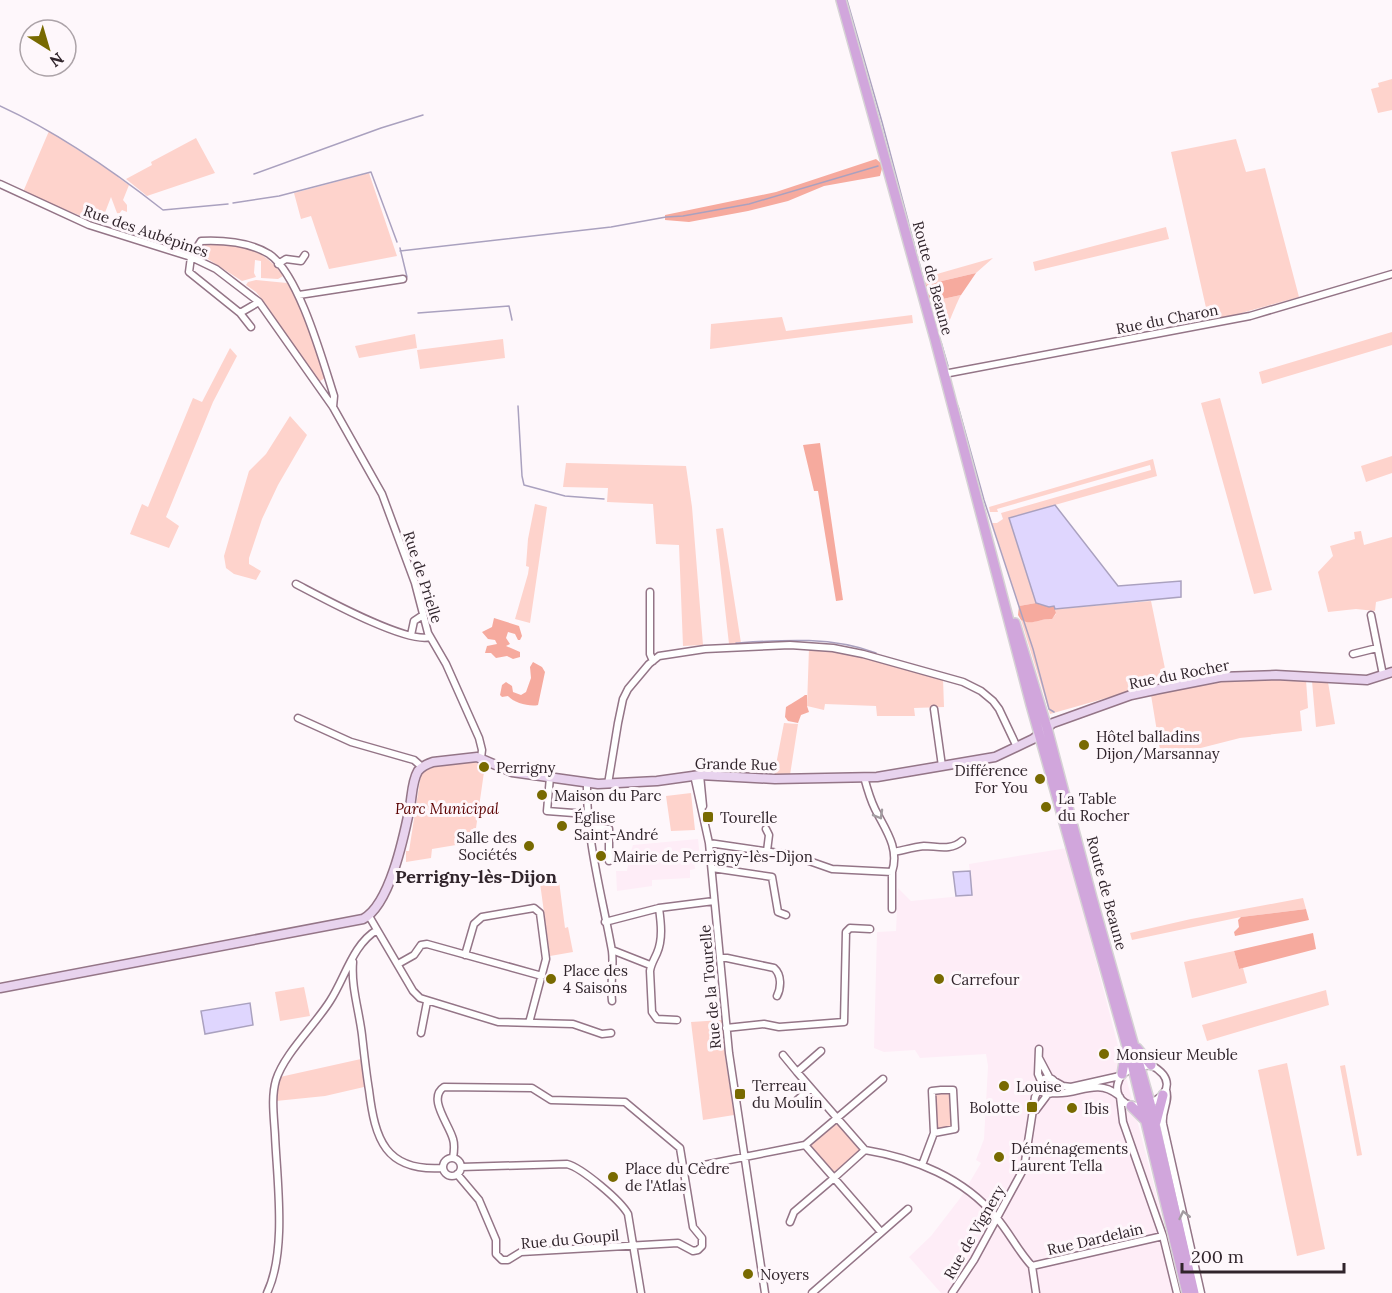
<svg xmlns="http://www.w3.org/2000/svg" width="1392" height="1293" viewBox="0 0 1392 1293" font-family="Lora,serif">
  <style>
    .built { fill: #feedf7 }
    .green { fill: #fed3cc }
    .forest { fill: #f6aa9e }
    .water { fill: #dfd6fe; stroke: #aaa1bf; stroke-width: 1.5 }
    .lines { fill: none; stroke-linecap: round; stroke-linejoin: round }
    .stream { stroke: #aaa1bf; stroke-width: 1.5 }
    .street-casing { stroke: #947587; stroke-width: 9 }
    .secondary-casing { stroke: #947587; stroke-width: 11 }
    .primary-casing { stroke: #d6d3d5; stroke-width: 12 }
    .street { stroke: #fff; stroke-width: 6 }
    .secondary { stroke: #e8d3ee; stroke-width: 8 }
    .primary { stroke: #d1a6dc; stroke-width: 9 }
    .oneway { stroke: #a29ca0 }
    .poi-dot { fill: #786a01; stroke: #fef7fb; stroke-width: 2 }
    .labels { text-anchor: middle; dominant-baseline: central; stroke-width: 6; stroke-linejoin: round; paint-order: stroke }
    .street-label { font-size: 15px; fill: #30242b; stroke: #fef7fb }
    .poi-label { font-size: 15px; fill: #30242b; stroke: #fef7fb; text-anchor: start }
    .park-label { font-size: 15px; font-style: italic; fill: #5b0000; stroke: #fef7fb }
    .quarter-label { font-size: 18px; font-weight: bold; fill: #30242b; stroke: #fef7fb }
  </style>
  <rect width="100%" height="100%" fill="#fef7fb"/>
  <path class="built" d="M698,839L700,858L694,859L695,869L690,870V878L652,880V886L617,891L616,871H627L628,865H632L631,851L633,845Z
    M1067,848L1168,1240L1180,1293H941L909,1257L931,1236L961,1197L981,1163L976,1160L984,1139L988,1066L986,1054L920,1058L915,1050L884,1052L874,1048L877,932L896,931L898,888L911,901L972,895L969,864Z"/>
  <path class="green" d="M1392,79V110L1378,113L1371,89L1379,87L1378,83Z
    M49,131L118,176L119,178L129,185L123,200L127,205V212L122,210L119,214L117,213L111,197L101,223L76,214L23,192Z
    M196,138L215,173L147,196L126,179L152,165L151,162Z
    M1236,139L1246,172L1265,168L1299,297L1227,317L1209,321L1171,152Z
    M369,173L397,256L329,269L311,216L301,219L294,193Z
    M1166,227L1169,239L1035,271L1033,262Z
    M215,242C244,244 267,252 283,276L278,279L261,278V261L255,260L254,273L256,277L242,281L197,252L203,244Z
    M993,258L976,273L925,285L923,278Z
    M256,280L287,283C307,310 315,346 326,377L319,382L265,303L256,292L246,285L248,282Z
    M961,295C955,305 947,332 939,337L929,302Z
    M912,315L913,323L710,349L711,324L782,317L786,331Z
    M1392,332V345L1262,384L1259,372Z
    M415,334L417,348L359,358L355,346Z
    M503,339L505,358L420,369L417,350Z
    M230,348L237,356L213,402L166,517L179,526L169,548L130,534L142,504L148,507L193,398L202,402Z
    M1220,398L1272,590L1254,594L1201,403Z
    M290,416L307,435L278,485L262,519L249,558V564L261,571L256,580L234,574L226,568L224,556L249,471L266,454Z
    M1392,456V473L1366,482L1361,466Z
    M1153,459L1157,476L1009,518L1036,603L1019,606L992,523H997L1003,519L1001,513L1151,470L1150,465L997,509L998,512H990L989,507Z
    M566,463L686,466L692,507L703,645L683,646L679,545L656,544L653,504L607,502L608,488L563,487Z
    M535,504L547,507L530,623L515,619L528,574L529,567L526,566L528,539Z
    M723,528L741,643L729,644L716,529Z
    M1361,531L1364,545L1392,537V598L1376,602L1375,611L1356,609L1328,612L1318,572L1333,556L1330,546L1355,539L1354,532Z
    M1151,601L1168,683L1138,689L1050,714L1021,620C1031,625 1041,618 1051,619L1056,614L1055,609Z
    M809,648L862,655L943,678L944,707L914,708L915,716H877L876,706L825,704L824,710L807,706Z
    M1261,679L1306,680L1308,708L1300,711L1302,731L1240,738L1189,751L1161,756L1151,695L1232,680Z
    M1312,681L1328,682L1335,724L1316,727Z
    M784,723L798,724L790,775H774Z
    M450,762H474L485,765L474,842L432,849L431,858L406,862V851H409L421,774L431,766Z
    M691,793L695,830L671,831L666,796Z
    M559,881L565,928L568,927L573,952L550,956L540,883Z
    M1303,898L1306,909L1241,917L1132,940L1130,933L1191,919Z
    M1234,951L1239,969L1243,968L1247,983L1192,998L1184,962Z
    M304,987L310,1016L280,1021L275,992Z
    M1326,990L1329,1005L1207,1041L1202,1025Z
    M722,1020L725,1056L734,1115L703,1120L691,1022Z
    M361,1059L364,1087L325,1096L276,1101L280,1077Z
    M1287,1063L1325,1249L1297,1256L1258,1070Z
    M1345,1065L1362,1155L1357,1156L1340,1066Z
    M947,1091L952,1098V1127L940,1129L934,1125L933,1095L936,1092Z
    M837,1124L840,1125L860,1149L859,1153L834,1172L813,1151L811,1147L813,1142Z"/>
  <path class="forest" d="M876,159L883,165L880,176L824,186L788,201L748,211L689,222L665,220V215L776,192Z
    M976,273L961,295L929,302L925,285Z
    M820,443L843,600L836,601L818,491H814L803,445Z
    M1036,603L1049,607L1054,606L1056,613L1052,619C1040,618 1032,626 1021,620L1018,615L1019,606Z
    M494,618L519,626L522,636L520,640H518L515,634L508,632L506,638L510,644L506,646L520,652V657L513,659L507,656L496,658L491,653H485L487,646L497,644L495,640L488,639L482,632L492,627Z
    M533,662L542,667L545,672L538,705C530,707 514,703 508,696L502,697L500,695L502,685L506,682L512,686L513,692L521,695L526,692L531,678L530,667Z
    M805,695H807V706L809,712L801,715L798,723L788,721L785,717L786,707C788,706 804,696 805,695Z
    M1306,909L1309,920L1235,936L1234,932L1239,927L1238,920L1241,917Z
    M1313,933L1316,949L1239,969L1234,951Z"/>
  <path class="water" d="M1055,505L1118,586L1181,581V597L1055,609L1054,606L1049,607L1036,603L1009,518Z
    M970,871L972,895L956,896L953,872Z
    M250,1003L253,1025L205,1034L201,1011Z"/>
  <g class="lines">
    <path class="stream" d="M847,0L882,122L935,323
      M0,106C59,133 112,170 163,210L228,204
      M254,174L381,128L423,115
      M233,203L279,196L371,172L397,242
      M400,248L407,277
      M400,251L611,227L666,217L683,216L749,204L878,166
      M418,313L509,306L512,320
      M941,342L948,366
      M518,406L522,476L524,485L565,496L604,499
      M958,406L984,500L1033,649L1049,709L1054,712
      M736,643C782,640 831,636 876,653"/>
    <g class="street-casing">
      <path id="street" d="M0,184L89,225L191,257L216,269L259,302L333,407L382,494L415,583L428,633L446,664L479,738L482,750L481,758
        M278,264L286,259L301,261L305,255
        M299,295L403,279
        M240,313L259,302
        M251,327L240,313L189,272L191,257L201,241C223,240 249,242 269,254C299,274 323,362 334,396L333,407
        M944,374L1250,316L1392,274
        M296,584C321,597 406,644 430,637
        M650,592V654L653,661
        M1371,615L1383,675
        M411,635L414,621L423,615
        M1353,654L1377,648
        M934,709L942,766
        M298,718L351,742L414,760L422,767
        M694,775L709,843L729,1053L765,1293
        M700,775L703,806
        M550,777L547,811L587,814
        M864,777C867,788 870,799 875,809C885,829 900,848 892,872
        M587,783C586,840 602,895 612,951C614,967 610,985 612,1001
        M608,784L618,723L623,699L628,689L649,664L659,656L705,649L790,645L833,648L863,654L963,682L981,691L993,701L999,709L1017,747
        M590,827L609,829V861
        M766,829L769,835L767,851
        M709,843L792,855L832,869L892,872V909
        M894,852C904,850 914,847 924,846C937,846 951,851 962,841
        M712,868L772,877L778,912L786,915
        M659,908C661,923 663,939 657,953C654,960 651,964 650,971L652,1012L657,1019L677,1020
        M369,916L413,991L420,998L498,1022L573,1024L602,1034L611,1033
        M605,922L659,908L714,901
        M612,950L650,965
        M465,955L474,924L482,917L534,908L540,913L546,959L529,1023
        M721,958H727L774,968C782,975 781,988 777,996
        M353,962C351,987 359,1010 362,1035C364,1053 366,1072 369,1090C375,1139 385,1172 443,1168
        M398,964L414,955L421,945L427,944L542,976
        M726,1028L764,1024L779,1027L844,1022L846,932L850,928L870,929
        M421,1033L427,1002
        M1039,1049L1038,1074L1041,1081
        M783,1055L797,1072L821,1051
        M1039,1058L1049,1077
        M1151,1065C1196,1090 1132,1122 1119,1096C1115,1088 1118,1081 1122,1074L1133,1068Z
        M797,1072L837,1118L883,1079
        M1040 1086a8 8 0 1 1 16 0a8 8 0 1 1-16 0Z
        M1056,1082L1063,1086L1071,1087L1120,1076
        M941,1090H953L955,1129L934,1133L932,1091Z
        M1166,1090C1170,1102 1161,1111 1163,1124L1201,1293
        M1053,1093C1077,1096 1096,1077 1118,1095
        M1120,1097L1123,1122L1163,1236L1177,1293
        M784,1105L795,1102L811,1088
        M1036,1110L1048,1094
        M837,1118L865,1150L834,1178L805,1145Z
        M865,1150C914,1158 964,1178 996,1217C1009,1232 1018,1251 1032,1266
        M453,1158C454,1152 455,1145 453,1139C449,1124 427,1098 444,1087L532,1088L551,1100L625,1102L680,1148L693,1227L702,1238V1246L698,1250L693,1251L678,1243L521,1252L508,1260H502L496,1254V1240L479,1200L457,1174
        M443 1167a9 9 0 1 1 18 0a9 9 0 1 1-18 0Z
        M922,1165L934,1133
        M461,1167L567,1164C582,1168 620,1200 628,1214L641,1293
        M684,1169L805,1145
        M790,1222L794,1212L834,1178L881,1232
        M1032,1266L1163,1236
        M1032,1266L1036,1293
        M267,1293C287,1251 277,1181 275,1135C274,1117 271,1097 276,1080C284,1054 315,1025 330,1001C345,978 353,944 377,930
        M812,1293L908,1209
        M952,1293L974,1260L1024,1168L1035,1097L1040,1086"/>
    </g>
    <g class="secondary-casing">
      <path id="secondary" d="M0,988L363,919C390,905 404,836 410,807C412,796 412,781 418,771C422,766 427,764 433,762L477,757L512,772L598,784L657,781L700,775L775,779L877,777L995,757L1033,739L1053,723L1131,695L1159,689L1220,677L1276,675L1367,680L1392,672"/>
    </g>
    <g class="primary-casing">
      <path id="primary" d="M841,0L935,339L1031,705L1133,1068L1187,1293
        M1015,623L1047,728L1092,898L1150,1103L1194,1293
        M1137,1048L1151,1065
        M1122,1074L1126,1051
        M1131,1106L1146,1121
        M1156,1122L1163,1095"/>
    </g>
    <use href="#street" class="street"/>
    <use href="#secondary" class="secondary"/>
    <use href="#primary" class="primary"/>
  </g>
  <defs><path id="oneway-chevron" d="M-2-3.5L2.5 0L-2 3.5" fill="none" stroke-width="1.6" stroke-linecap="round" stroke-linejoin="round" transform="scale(1.5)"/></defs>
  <g class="oneway">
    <use href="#oneway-chevron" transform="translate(879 815) rotate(60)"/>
    <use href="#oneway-chevron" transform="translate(1184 1215) rotate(-103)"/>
  </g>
  <g class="poi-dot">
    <circle cx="1084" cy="745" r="6"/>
    <circle cx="484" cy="767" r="6"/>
    <circle cx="1040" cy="779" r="6"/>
    <circle cx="542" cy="795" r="6"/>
    <circle cx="1046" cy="807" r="6"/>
    <rect x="702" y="811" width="12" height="12" rx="3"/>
    <circle cx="562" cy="826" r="6"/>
    <circle cx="529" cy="846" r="6"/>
    <circle cx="601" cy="856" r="6"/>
    <circle cx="551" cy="979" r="6"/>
    <circle cx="939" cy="979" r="6"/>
    <circle cx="1104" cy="1054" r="6"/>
    <circle cx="1004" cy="1086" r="6"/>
    <rect x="734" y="1088" width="12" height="12" rx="3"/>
    <rect x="1026" y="1101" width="12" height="12" rx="3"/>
    <circle cx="1072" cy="1108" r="6"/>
    <circle cx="999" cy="1157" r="6"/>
    <circle cx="613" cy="1177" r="6"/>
    <circle cx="748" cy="1274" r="6"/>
  </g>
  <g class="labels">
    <g class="street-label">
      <text transform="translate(146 231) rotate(19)">Rue des Aubépines</text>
      <text transform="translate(933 278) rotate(75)">Route de Beaune</text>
      <text transform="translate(1167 319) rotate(-11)">Rue du Charon</text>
      <text transform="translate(423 577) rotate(72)">Rue de Prielle</text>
      <text transform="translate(1179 674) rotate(-11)">Rue du Rocher</text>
      <text transform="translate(736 764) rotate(1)">Grande Rue</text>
      <text transform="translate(1107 893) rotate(75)">Route de Beaune</text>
      <text transform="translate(710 987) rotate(-95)">Rue de la Tourelle</text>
      <text transform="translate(974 1232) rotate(-60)">Rue de Vignery</text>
      <text transform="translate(570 1239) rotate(-5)">Rue du Goupil</text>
      <text transform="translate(1095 1239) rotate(-13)">Rue Dardelain</text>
    </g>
    <g class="poi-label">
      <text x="1096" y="736">Hôtel balladins<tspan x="1096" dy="17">Dijon/Marsannay</tspan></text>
      <text x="496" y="767">Perrigny</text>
      <text x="1028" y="770" text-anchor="end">Différence<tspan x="1028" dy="17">For You</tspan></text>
      <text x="554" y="795">Maison du Parc</text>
      <text x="1058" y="798">La Table<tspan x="1058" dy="17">du Rocher</tspan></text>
      <text x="574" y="817">Église<tspan x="574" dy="17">Saint-André</tspan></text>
      <text x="720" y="817">Tourelle</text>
      <text x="517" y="837" text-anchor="end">Salle des<tspan x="517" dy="17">Sociétés</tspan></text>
      <text x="613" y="856">Mairie de Perrigny-lès-Dijon</text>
      <text x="563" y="970">Place des<tspan x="563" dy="17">4 Saisons</tspan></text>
      <text x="951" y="979">Carrefour</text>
      <text x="1116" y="1054">Monsieur Meuble</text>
      <text x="752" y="1085">Terreau<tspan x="752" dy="17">du Moulin</tspan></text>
      <text x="1016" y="1086">Louise</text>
      <text x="1020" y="1107" text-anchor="end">Bolotte</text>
      <text x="1084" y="1108">Ibis</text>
      <text x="1011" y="1148">Déménagements<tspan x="1011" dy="17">Laurent Tella</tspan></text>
      <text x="625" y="1168">Place du Cèdre<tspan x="625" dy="17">de l'Atlas</tspan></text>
      <text x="760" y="1274">Noyers</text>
    </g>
    <g class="park-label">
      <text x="447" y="808">Parc Municipal</text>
    </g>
    <g class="quarter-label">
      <text x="476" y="876">Perrigny-lès-Dijon</text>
    </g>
  </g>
  <g transform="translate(48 48) rotate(143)"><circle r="28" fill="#fef7fb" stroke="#aca3a8" stroke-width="1.5"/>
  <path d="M0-4.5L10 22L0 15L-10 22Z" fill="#786a01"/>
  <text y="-9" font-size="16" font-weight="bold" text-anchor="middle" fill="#30242b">N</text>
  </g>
  <path d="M1182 1263v9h162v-9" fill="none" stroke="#30242b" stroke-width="3"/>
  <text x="1191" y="1263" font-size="18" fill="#30242b" stroke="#fef7fb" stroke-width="4.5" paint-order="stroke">200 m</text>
</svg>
